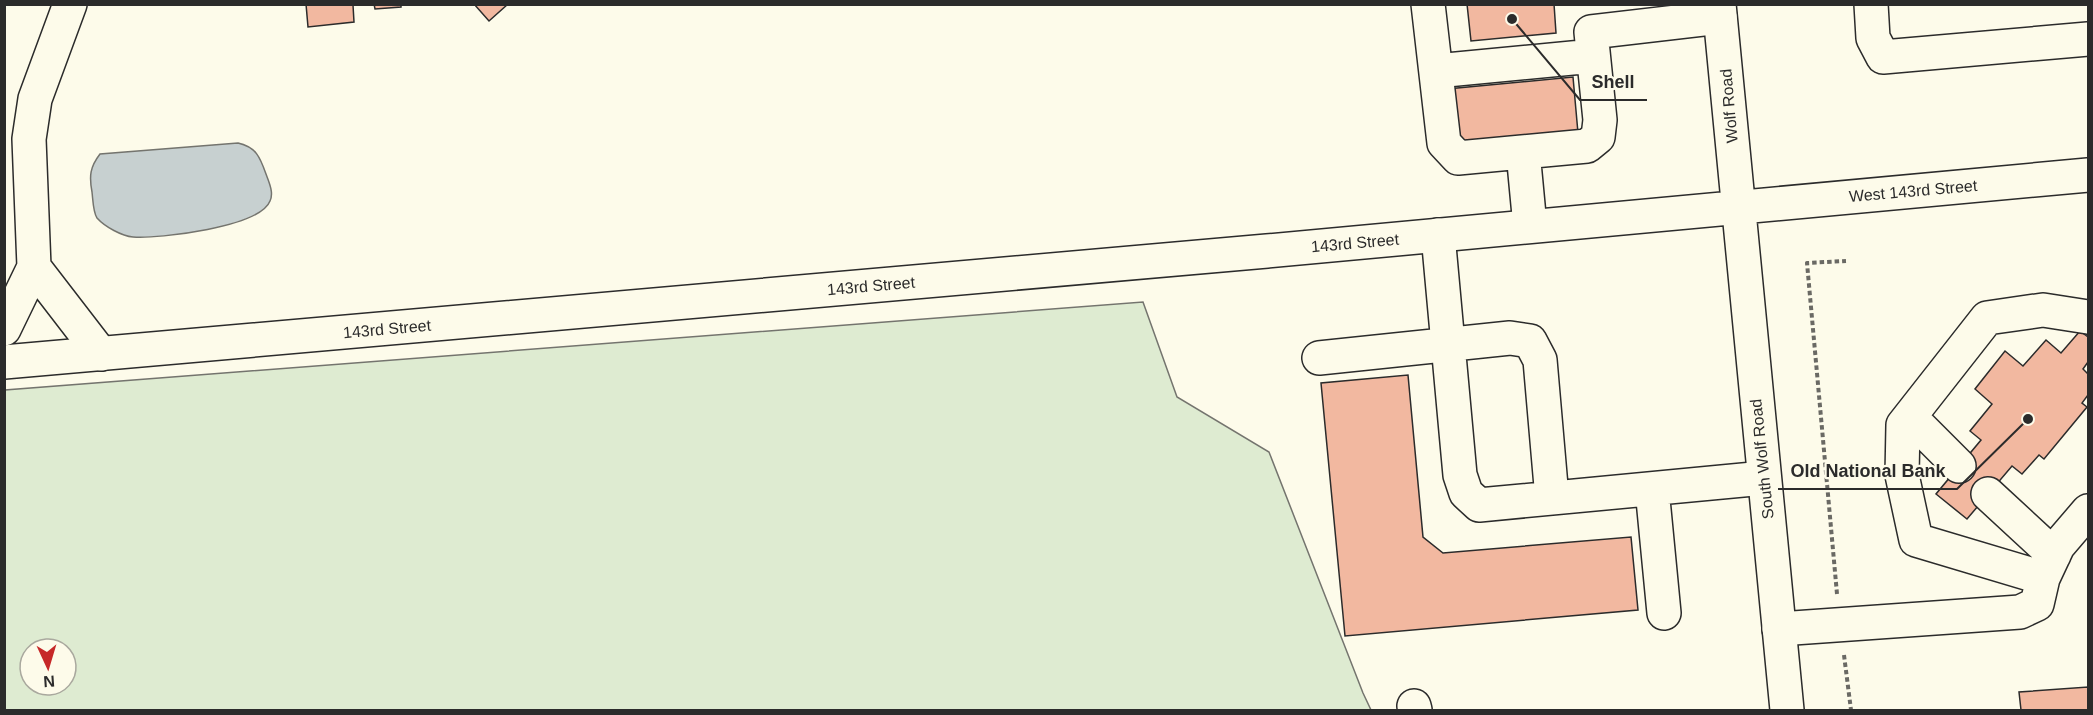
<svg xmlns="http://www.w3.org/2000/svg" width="2093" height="715" viewBox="0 0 2093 715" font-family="Helvetica,sans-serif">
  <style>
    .green { fill: #deebd1; stroke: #74746e; stroke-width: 1.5; fill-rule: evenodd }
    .water { fill: #c7d0d0; stroke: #74746e; stroke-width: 1.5 }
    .building { fill: #f2b8a0; stroke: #2b2b2b; stroke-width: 1.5 }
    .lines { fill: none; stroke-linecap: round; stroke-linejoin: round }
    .minor-casing { stroke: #2b2b2b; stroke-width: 36 }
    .major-casing { stroke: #2b2b2b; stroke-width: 36 }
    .path { stroke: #6a6964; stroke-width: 4; stroke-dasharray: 4.5 3; stroke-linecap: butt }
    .minor { stroke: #fdfbea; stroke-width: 33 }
    .major { stroke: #fdfbea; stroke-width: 33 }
    .labels { text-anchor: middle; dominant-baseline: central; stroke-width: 4.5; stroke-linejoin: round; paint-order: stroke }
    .street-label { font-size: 16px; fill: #2b2b2b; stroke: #fdfbea }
    .leader { fill: none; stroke: #2b2b2b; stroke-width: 2 }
    .callout-dot { fill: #2b2b2b; stroke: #fdfbea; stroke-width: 2 }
    .callout-label { font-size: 18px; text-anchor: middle; font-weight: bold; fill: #2b2b2b; stroke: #fdfbea; stroke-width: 4.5; stroke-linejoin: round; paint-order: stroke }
  </style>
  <rect width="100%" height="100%" fill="#fdfbea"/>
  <path class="green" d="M1143,302L1177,397L1269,452L1363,693L1371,710H5V390ZM30,649H66V685H30Z"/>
  <path class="water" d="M238,143C256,147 260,157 266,174C269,182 274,193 270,201C260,227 159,239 133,237C122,236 105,227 97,218C93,212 93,200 92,192C89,176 90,167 100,154Z"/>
  <path class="building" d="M306,4H360L353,5L354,22L308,27Z
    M374,4H401V7L375,9Z
    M474,4H508L489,21Z
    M1467,4H1554L1556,33L1471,41Z
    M1573,77L1578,133L1433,147L1426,91Z
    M2080,331L2088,337V362L2083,369L2088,374V395L2082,403L2087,407L2044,459L2039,455L2022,474L2012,466L1967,519L1936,494L1981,440L1970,431L1992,404L1975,389L2005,351L2023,366L2046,340L2061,353Z
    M1408,375L1423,537L1443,553L1631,537L1638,610L1345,636L1321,383Z
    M2088,687V710H2021L2019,692Z"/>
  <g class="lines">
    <g class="minor-casing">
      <path id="minor" d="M1428,4L1444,143L1458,158L1587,146L1598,137L1600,120L1591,32L1720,17
        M1871,4L1873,38L1883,57L2088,39
        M1436,71L1593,56
        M1523,152L1530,226
        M1438,235L1460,475L1466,493L1479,505L1764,478
        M34,267L101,354
        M4,329L34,267L29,139L35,99L70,4
        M1319,358L1510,338L1530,341L1540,360L1552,498
        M1910,417L1959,466
        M1652,489L1664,613
        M1988,494L2054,555
        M2043,578L1916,540L1902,475L1903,425L1987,318L2043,310L2088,317
        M1779,629L2020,612L2037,604L2043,578L2058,546L2088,511
        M1414,706L1415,710"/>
    </g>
    <g class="major-casing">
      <path id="major" d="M1719,4L1787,710
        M4,362L1267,251L2088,175"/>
    </g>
    <path class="path" d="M1837,594L1807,263L1846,261
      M1844,655L1851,710"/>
    <use href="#minor" class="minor"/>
    <use href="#major" class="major"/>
  </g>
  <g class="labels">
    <g class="street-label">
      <text transform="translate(1729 106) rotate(-95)">Wolf Road</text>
      <text transform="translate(1913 191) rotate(-5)">West 143rd Street</text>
      <text transform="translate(1355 243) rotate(-5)">143rd Street</text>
      <text transform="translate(871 286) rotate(-5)">143rd Street</text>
      <text transform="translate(387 329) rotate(-5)">143rd Street</text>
      <text transform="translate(1762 459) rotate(-96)">South Wolf Road</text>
    </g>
  </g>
  <path class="leader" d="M1512 19L1580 100H1647M2028 419L1957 489H1778"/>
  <g class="callout-dot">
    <circle cx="1512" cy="19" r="6"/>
    <circle cx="2028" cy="419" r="6"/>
  </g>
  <g class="callout-label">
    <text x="1613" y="88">Shell</text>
    <text x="1868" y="477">Old National Bank</text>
  </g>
  <rect width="2093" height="715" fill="none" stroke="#2b2b2b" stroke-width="12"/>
  <g transform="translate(48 667) rotate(176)"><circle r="28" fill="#fdfbea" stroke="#a9a89e" stroke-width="1.5"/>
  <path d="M0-4.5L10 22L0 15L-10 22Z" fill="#c62828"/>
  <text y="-9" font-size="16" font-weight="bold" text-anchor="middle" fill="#2b2b2b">N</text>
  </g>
</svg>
